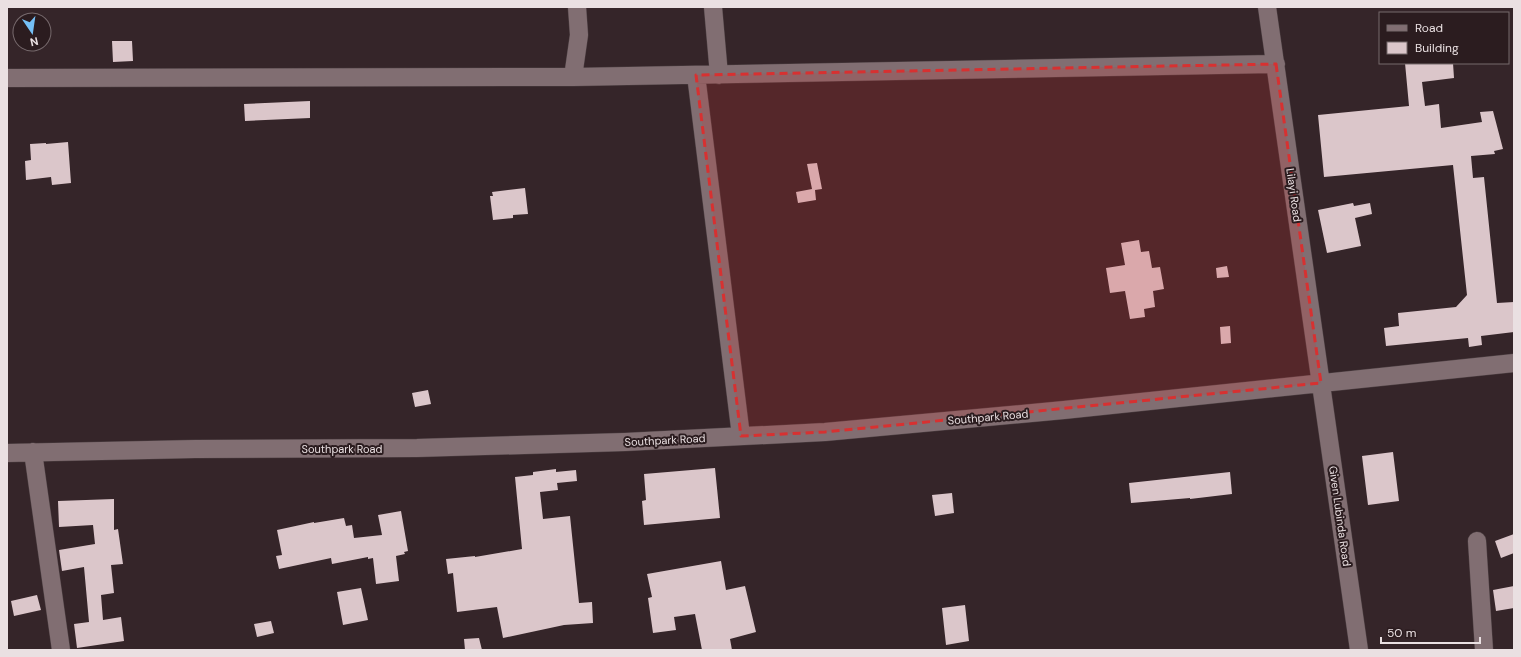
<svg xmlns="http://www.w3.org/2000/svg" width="1521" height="657" viewBox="0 0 1521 657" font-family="'DM Sans',sans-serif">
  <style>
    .building { fill: #dbc6ca }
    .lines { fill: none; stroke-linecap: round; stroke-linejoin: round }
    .minor-casing { stroke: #4d4043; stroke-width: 19 }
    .minor { stroke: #816e72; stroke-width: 18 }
    .marked { fill: #d73131; fill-opacity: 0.2; stroke: #d73131; stroke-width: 3; stroke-dasharray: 8 5; stroke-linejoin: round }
    .labels { text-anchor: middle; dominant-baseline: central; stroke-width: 4; stroke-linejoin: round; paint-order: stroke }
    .street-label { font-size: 11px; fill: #eae0e2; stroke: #2b1c1f }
  </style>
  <rect width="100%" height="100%" fill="#352529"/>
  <path class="building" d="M112,41H132L133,61L113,62Z
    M1405,63H1453L1454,78L1422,82L1425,106L1439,104L1441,128L1482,122L1480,112L1493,111L1503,149L1494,151L1495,154L1471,156L1473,178L1484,177L1497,303L1514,302V332L1481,336L1482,345L1469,347L1468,338L1386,346L1384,328L1399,326L1398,313L1456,307L1467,295L1453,165L1324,177L1318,115L1409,106Z
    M310,101V118L245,121L244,104Z
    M68,142L71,183L52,185L51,177L26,180L25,161L31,160L30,144L46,143V144Z
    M817,163L822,189L815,190L816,200L798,203L796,192L812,189L807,164Z
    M525,188L528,214L513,215V218L493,220L490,196H493L492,192Z
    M1353,203L1354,206L1370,203L1372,214L1355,218L1361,246L1327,253L1318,210Z
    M1139,240L1141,252L1149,251L1152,268L1160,267L1164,289L1153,291L1155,307L1144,309L1145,317L1130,319L1125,291L1110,293L1106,268L1125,265L1121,243Z
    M1227,266L1229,277L1217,278L1216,268Z
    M1230,326L1231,343L1221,344L1220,327Z
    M428,390L431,404L415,407L412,393Z
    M1393,452L1399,501L1368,505L1362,456Z
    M715,468L720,518L644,525L642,501L646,500L644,474Z
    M556,469V472L576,470L577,481L557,483L558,490L540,492L543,519L570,516L579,603L592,602L593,623L564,625L503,638L497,607L457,612L453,573L448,574L446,559L475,556V557L522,549L515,477L533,475V472Z
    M1230,472L1232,494L1190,499V498L1131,503L1129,483Z
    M952,493L954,513L935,516L932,495Z
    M114,499V530L118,529L123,564L111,565L114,593L101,595L103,620L121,617L124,641L77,648L74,624L89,622L84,567L62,571L59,550L95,544L93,525L59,527L58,501Z
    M401,511L408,551L404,552L405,554L396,556L399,581L376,584L373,558L368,559V557L332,564L331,558L279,569L276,556L282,555L277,530L314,522V523L344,518L346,526L352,525L354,538L382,535L378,515Z
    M1514,534V553L1501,558L1495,541Z
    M721,561L726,590L745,586L756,632L730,639L732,650H702L695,614L674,617L676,630L653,633L648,598L652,597L647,574Z
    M1514,586V608L1496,611L1493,590Z
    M361,588L368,620L343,625L337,592Z
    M37,595L41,610L14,616L11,601Z
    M965,605L969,641L946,645L942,608Z
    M271,621L274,633L257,637L254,624Z
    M479,638L482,650H465L464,639Z"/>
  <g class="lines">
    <g class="minor-casing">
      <path id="minor" d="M713,7L719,75
        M1267,7L1359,650
        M696,75L741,436
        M573,77L579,35L577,7
        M7,78L573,77L1276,64
        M33,452L61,650
        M7,453L195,449L417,448L625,442L825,432L1064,410L1514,363
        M1477,541L1484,650"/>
    </g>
    <use href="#minor" class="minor"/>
  </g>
  <path class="marked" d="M1276,64L1321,383L825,432L741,436L696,75Z"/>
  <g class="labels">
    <g class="street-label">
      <text transform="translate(1294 195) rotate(82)">Lilayi Road</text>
      <text transform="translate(988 417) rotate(-5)">Southpark Road</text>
      <text transform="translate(665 440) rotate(-3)">Southpark Road</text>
      <text x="342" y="449">Southpark Road</text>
      <text transform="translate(1340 516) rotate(82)">Given Lubinda Road</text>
    </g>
  </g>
  <rect width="1521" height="657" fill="none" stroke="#eae0e2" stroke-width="16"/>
  <rect x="1379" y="12" width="130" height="52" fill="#2b1c1f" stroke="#776a6d"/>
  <rect x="1387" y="25" width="20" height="6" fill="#816e72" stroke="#776a6d"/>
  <text x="1415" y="32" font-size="12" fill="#eae0e2">Road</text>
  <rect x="1387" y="42" width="20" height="12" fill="#dbc6ca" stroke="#776a6d"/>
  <text x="1415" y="52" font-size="12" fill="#eae0e2">Building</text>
  <g transform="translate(32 32) rotate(167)"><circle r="19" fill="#2b1c1f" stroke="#776a6d"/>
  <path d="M0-3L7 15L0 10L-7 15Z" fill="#75c0f6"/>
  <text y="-6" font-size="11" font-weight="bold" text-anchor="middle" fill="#eae0e2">N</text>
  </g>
  <path d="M1381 637v6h99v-6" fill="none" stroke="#eae0e2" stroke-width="2"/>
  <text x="1387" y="637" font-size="12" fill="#eae0e2" stroke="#2b1c1f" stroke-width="3" paint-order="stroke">50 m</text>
</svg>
